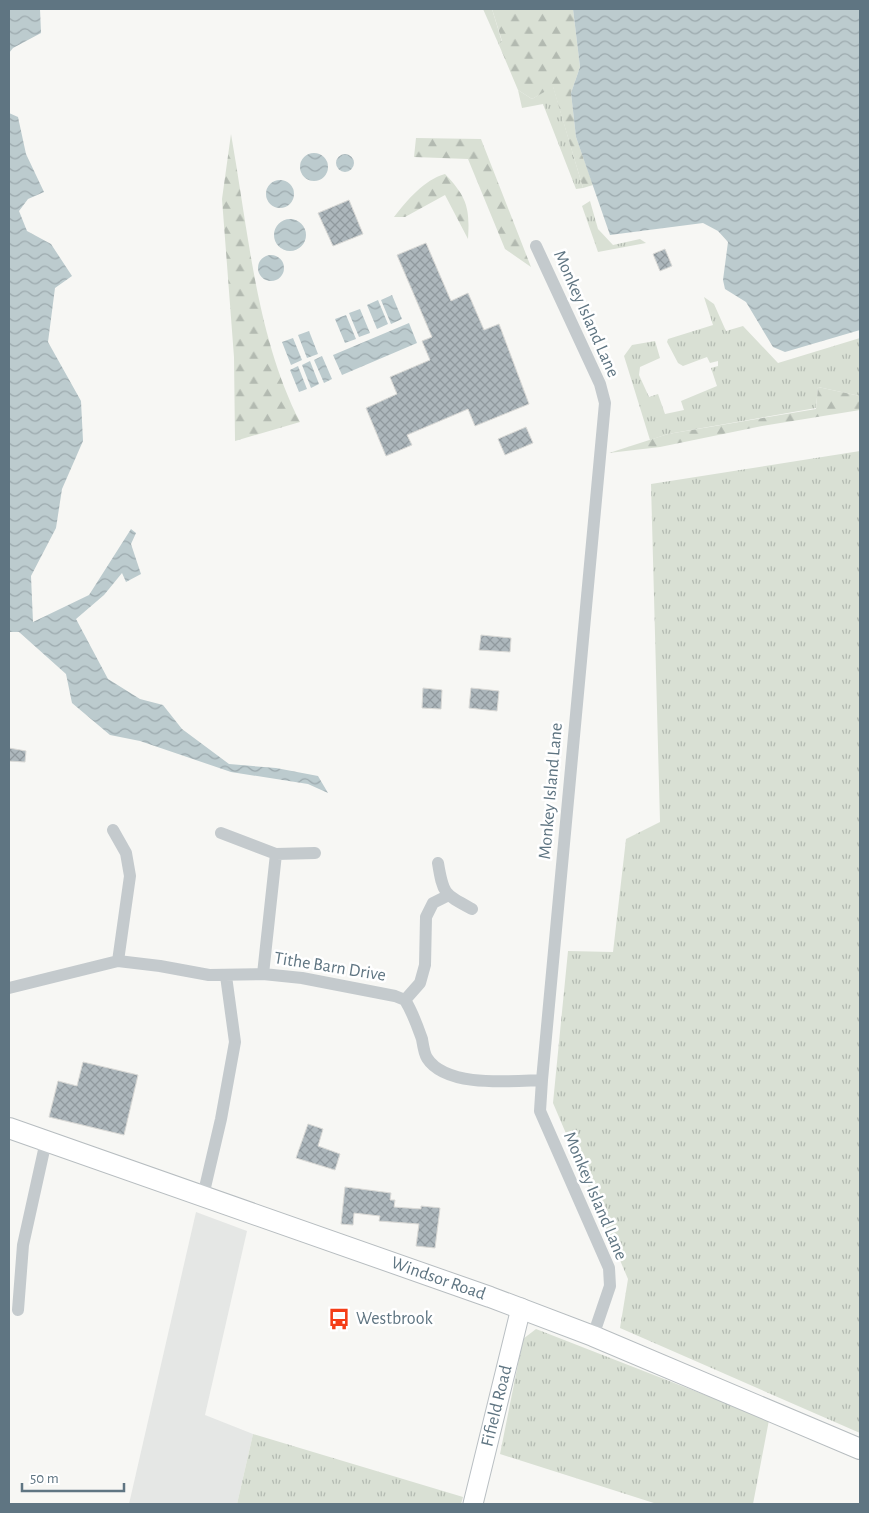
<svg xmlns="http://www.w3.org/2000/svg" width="869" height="1513" viewBox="0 0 869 1513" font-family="'Alegreya Sans',sans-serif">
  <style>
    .built { fill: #e5e7e5 }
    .grass { fill: url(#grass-tufts) }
    .forest { fill: url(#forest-firs) }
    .water { fill: url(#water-waves) }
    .building { fill: url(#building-cross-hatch); stroke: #d9d9d6 }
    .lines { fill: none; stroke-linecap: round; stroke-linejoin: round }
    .secondary-casing { stroke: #b9bfc3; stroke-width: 21 }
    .primary-casing { stroke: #b7bdc0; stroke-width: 22 }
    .street { stroke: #c4cacd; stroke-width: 12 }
    .secondary { stroke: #fff; stroke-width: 19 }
    .primary { stroke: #fff; stroke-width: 20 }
    .labels { text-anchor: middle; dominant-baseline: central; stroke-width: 5; stroke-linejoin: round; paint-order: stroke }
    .street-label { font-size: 18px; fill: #5f7582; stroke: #fff }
    .poi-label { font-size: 18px; fill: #5f7582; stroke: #fff; text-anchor: start }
  </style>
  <defs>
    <pattern id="grass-tufts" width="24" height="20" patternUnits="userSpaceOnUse" patternTransform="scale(1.25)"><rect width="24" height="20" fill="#d9e0d4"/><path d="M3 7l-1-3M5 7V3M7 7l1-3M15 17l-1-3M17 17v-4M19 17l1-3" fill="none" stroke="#b3bab1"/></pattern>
    <pattern id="forest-firs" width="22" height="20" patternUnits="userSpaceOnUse" patternTransform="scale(1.25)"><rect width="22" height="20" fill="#d9e0d4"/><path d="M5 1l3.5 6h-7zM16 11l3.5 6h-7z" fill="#b3bab1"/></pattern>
    <pattern id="water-waves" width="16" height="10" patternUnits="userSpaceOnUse" patternTransform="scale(1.25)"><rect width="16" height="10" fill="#bccbce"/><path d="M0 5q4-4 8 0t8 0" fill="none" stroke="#9ca9ad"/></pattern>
    <pattern id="building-cross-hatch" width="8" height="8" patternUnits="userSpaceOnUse" patternTransform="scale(1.25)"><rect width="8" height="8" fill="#adb7bc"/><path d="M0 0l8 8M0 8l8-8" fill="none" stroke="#90999e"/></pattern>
  </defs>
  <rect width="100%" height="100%" fill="#f7f7f4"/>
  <path class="built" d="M196,1212L247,1231L205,1415L253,1434L237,1504H129Z"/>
  <path class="grass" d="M483,9H492L502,42L499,45Z
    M553,86L583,188L576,189L543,104L522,108L518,90L532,99Z
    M590,201L598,229L613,245L640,239L646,243L598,252L582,206Z
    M704,297L714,304L726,331L743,326L778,363L860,338V396L818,387L816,408L668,434L650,440L624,356L632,345L655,341L660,358L640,367L639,375L649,397L658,394L665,414L684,410L681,401L717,386L711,368L718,366V361L710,363L707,357L683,366L678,363L667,342L668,339L713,325Z
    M860,451V1433L620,1328L628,1279L553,1103L568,951L613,952L626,839L660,822L651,484Z
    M536,1329L769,1420L753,1504H657L500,1454L523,1339Z
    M253,1434L463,1497L461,1504H237Z"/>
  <path class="forest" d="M492,9H573L580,67L571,93L576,137L593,185L583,188L553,87L532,99L518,90L499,45L502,41Z
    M231,134C248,229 256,336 300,422L235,441L234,357L222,199Z
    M416,138L481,139L531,267L505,249L468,159L414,157Z
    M445,174C467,197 470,208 468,239L445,195L405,217H394C407,200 424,180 445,174Z
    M818,387L860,396V410L762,426L660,447L609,453L668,434L816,409Z"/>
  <path class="water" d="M9,9H40L41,33L13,48L9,53Z
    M573,9H860V330L785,352L773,347L746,302L725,289L723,280L728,242L718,231L703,223L610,235L576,137L571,93L580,67Z
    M9,113L18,117L26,154L44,192L28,199L19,211L27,231L51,244L72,276L55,288L48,342L81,401L83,441L62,489L56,528L31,576L33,622L89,595L131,529L136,533L131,544L141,574L126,582L122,573L104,595L76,619L108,679L140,699L163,705L182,729L229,764L276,768L318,776L328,793L308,784L231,772L140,741L110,735L72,703L66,674L19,632H9Z
    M300 167a14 14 0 1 1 28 0a14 14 0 1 1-28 0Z
    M336 163a9 9 0 1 1 18 0a9 9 0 1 1-18 0Z
    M266 194a14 14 0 1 1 28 0a14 14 0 1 1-28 0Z
    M274 235a16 16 0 1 1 32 0a16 16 0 1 1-32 0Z
    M258 268a13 13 0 1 1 26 0a13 13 0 1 1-26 0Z
    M392,295L402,319L391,324L381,300Z
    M378,300L388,324L377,329L367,305Z
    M360,309L370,333L359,337L349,313Z
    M346,315L356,339L345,343L335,319Z
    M409,323L417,343L342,375L333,355Z
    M309,331L318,354L307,358L298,335Z
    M293,338L302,360L291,365L282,342Z
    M322,356L332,379L324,383L314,360Z
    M310,361L319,384L311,388L302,365Z
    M298,366L307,389L299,392L290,370Z"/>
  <path class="building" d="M349,200L363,234L333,246L318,213Z
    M426,243L451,301L468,293L484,330L499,324L529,404L475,426L468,409L407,435L412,445L386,456L366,408L397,394L390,377L430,360L422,341L432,337L397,255Z
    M665,249L672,266L660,271L653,254Z
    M526,427L533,443L505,455L498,439Z
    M481,635L511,638L510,652L479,650Z
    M423,688L442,690L441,709L422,708Z
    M471,688L499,691L497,711L469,708Z
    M9,748L26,751L25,762L9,761Z
    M83,1062L138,1075L124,1135L49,1117L58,1081L77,1086Z
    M308,1124L323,1129L318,1146L340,1154L335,1170L296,1158Z
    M345,1187L391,1193L390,1200H395L394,1207L421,1209V1206L440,1208L435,1248L416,1246L419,1224L379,1221L380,1216L354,1213L353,1225L341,1224Z"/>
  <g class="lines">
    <g class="secondary-casing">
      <g id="secondary">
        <path id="s1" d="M473,1504L521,1308"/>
      </g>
    </g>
    <g class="primary-casing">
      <g id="primary">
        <path id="s2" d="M9,1128L490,1297L593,1336L860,1449"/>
      </g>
    </g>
    <path class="street" d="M536,246L600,384L605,403L542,1080L540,1111L609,1268L610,1286L593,1336
      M113,830L126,853L130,876L118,961
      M221,833L276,854L315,853
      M438,863C443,894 444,894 472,909
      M263,974L276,854
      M9,988L118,961L160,966L209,975L263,974L302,978L395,996L405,1000C413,1013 417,1025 422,1039C423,1045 424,1053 427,1058C446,1088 511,1081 542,1080
      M405,1000L420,983L425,965L426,917L433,903L447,896
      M203,1196L221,1119L235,1042L226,976
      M18,1310L23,1245L46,1141"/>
    <use href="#secondary" class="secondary"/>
    <use href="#primary" class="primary"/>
  </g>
  <defs>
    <g id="bus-bare" transform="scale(1.725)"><path d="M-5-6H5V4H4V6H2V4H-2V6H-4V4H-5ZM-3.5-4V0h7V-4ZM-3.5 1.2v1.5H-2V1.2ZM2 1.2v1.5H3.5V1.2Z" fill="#f43d17" stroke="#fff" stroke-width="2.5" paint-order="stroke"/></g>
  </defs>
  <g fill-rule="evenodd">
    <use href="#bus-bare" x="339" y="1319"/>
  </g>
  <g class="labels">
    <g class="street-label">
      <text transform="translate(586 314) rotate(66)">Monkey Island Lane</text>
      <text transform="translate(551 791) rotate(-85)">Monkey Island Lane</text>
      <text transform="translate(330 967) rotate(9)">Tithe Barn Drive</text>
      <text transform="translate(595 1196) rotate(67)">Monkey Island Lane</text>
      <text stroke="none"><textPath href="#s2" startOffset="455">Windsor Road</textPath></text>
      <text stroke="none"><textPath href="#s1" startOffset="101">Fifield Road</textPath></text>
    </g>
    <g class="poi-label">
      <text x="356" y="1319">Westbrook</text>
    </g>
  </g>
  <rect width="869" height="1513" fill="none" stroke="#5f7582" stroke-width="20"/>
  <path d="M22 1483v8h102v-8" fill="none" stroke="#5f7582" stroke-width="2.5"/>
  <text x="30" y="1483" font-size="15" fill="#5f7582" stroke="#ffffff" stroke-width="4" paint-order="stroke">50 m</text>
</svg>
